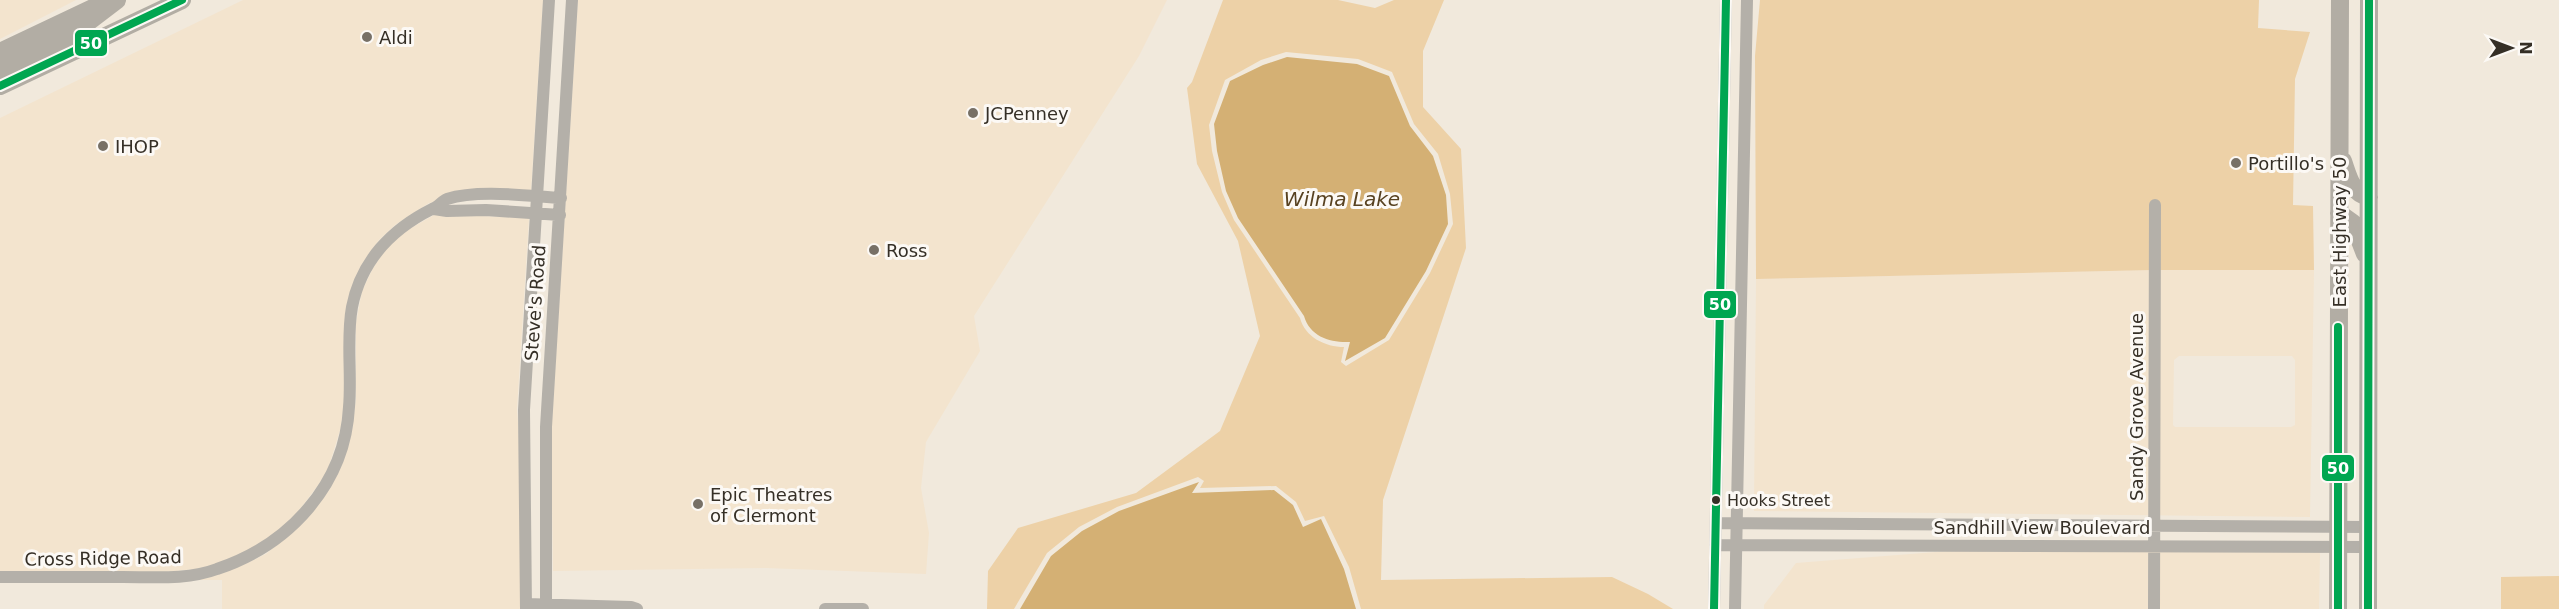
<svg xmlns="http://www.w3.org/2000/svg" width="2559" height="609" viewBox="0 0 2559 609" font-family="'DejaVu Sans',sans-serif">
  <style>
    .built { fill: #f3e4ce; fill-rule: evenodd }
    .green { fill: #edd1a7; fill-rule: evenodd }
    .water { fill: #d4b074 }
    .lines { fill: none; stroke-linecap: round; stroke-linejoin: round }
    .minor { stroke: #b4b0a9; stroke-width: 12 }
    .highway { stroke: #b2ada4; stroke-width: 18 }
    .bus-1-casing { stroke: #fcf9f5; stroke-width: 12 }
    .bus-1 { stroke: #00a651; stroke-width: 8 }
    .poi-dot { fill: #777066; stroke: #fcf9f5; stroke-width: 2 }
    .bus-dot { fill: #352f26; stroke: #fcf9f5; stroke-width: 2 }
    .labels { text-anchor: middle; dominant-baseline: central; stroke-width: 6; stroke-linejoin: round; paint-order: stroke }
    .bus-label { font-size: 16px; fill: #352f26; stroke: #fcf9f5; text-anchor: start }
    .poi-label { font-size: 18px; fill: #352f26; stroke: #fcf9f5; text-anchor: start }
    .street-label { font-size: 18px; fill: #352f26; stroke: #fcf9f5 }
    .water-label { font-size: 20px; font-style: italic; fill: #584221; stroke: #fcf9f5 }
    .line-badge { stroke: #fcf9f5; stroke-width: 2 }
    .badge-label { font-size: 16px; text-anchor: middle; font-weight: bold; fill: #fff }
  </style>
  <rect width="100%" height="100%" fill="#f1e9dc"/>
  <path class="built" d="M0,0H76L0,39Z
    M243,0H543L531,191L429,203L395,225L379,240L362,264L341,427L328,469L319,484L294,517L259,546L213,565L195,569L166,572H0V118Z
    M578,0H1167L1139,56L974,316L980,351L926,442L921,488L929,533L926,574L766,568L553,571L551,437Z
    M436,214L529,218L517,409L520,450L521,609H222V580H196L243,565L266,554L303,523L330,489L343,462L352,429L356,400V323L362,291L373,268L388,246L402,233Z
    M2153,270H2314L2310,517L1754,511L1756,279ZM2179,356H2292L2295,360V425L2291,427H2175L2173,425L2174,360Z
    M1961,550L2320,552L2319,609H1764V605L1796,563Z"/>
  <path class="green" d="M1223,0H1338L1375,8L1394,0H1444L1423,51V107L1461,149L1466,248L1383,500L1381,580L1612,577L1648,594L1673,609H1361L1349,567L1324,516L1305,521L1296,502L1276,486L1200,488L1204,481L1198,477L1117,507L1079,527L1047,553L1014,609H987L988,571L1018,528L1136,493L1220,431L1260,336L1238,241L1197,164L1187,88L1192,82ZM1286,52L1358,59L1392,72L1414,124L1438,154L1450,194L1453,224L1430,273L1389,340L1346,366L1341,362L1344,347C1325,347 1305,337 1300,318L1234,220L1222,192L1212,151L1209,125L1225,80L1261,60Z
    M1760,0H2259L2258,28L2310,32L2295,79L2293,205L2313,206L2314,270H2153L1756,279L1755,56Z
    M2559,576V609H2501V577Z"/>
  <path class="water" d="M1287,57L1357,64L1389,76L1410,126L1433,156L1446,195L1448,224L1426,271L1385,338L1345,361L1350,342C1331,343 1310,337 1304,316L1238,218L1226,191L1217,151L1214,124L1230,81L1263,65Z
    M1199,482L1192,493L1274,490L1293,505L1303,527L1321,519L1344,569L1356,609H1020L1051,556L1082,531L1119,511Z"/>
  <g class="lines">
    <path class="minor" d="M434,209L447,211L486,210L560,215
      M1716,523L2368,527
      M1715,545L2368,547
      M0,577C41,577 82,577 123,577C154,577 188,580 217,569C289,545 345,485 349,407C352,374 346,339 352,307C361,261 392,229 432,209C438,207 442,201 447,199C478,189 528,196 561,198
      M526,604L631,607L637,609
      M526,609L524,410L549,0
      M546,609V427L572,0
      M825,609H863
      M1714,609L1726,0
      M1735,609L1747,0
      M2154,609L2155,205"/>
    <path class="highway" d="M0,52L97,6
      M0,68L75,32L117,0
      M0,86L182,0
      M2343,161C2348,175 2352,195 2369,197
      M2339,213L2353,223L2365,254
      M2338,609L2340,0
      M2368,609L2369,0"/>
    <g class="bus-1-casing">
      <path id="bus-1" d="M0,86L182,0
        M2338,327V609
        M1714,609L1726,0
        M2368,609L2369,0"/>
    </g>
    <use href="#bus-1" class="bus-1"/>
  </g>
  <g class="poi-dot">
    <circle cx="367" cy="37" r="6"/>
    <circle cx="973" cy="113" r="6"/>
    <circle cx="103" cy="146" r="6"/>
    <circle cx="2236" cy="163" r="6"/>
    <circle cx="874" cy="250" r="6"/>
    <circle cx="698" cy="504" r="6"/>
  </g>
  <circle class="bus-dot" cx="1716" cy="500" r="5"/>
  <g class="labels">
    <g class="bus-label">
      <text x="1727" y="500">Hooks Street</text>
    </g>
    <g class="poi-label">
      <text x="379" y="37">Aldi</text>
      <text x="985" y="113">JCPenney</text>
      <text x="115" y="146">IHOP</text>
      <text x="2248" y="163">Portillo's</text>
      <text x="886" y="250">Ross</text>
      <text x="710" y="494">Epic Theatres<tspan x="710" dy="21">of Clermont</tspan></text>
    </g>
    <g class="street-label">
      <text transform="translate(2339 232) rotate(-90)">East Highway 50</text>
      <text transform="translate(535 303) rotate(-86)">Steve's Road</text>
      <text transform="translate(2136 407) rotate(-90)">Sandy Grove Avenue</text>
      <text x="2042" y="527">Sandhill View Boulevard</text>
      <text transform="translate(103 558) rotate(-1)">Cross Ridge Road</text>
    </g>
    <g class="water-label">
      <text x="1342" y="199">Wilma Lake</text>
    </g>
  </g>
  <g class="line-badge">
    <rect x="74" y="29" width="34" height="28" rx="6" fill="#00a651"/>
    <rect x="1703" y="290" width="34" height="29" rx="6" fill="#00a651"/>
    <rect x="2321" y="454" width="34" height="28" rx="6" fill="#00a651"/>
  </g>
  <g class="badge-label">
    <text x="91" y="49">50</text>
    <text x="1720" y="310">50</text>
    <text x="2338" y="474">50</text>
  </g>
  <g transform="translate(2511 48) rotate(90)" stroke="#fcf9f5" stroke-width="4.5" paint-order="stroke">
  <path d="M0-4.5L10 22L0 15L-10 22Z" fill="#352f26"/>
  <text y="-9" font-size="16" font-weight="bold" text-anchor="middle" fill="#352f26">N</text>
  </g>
</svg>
